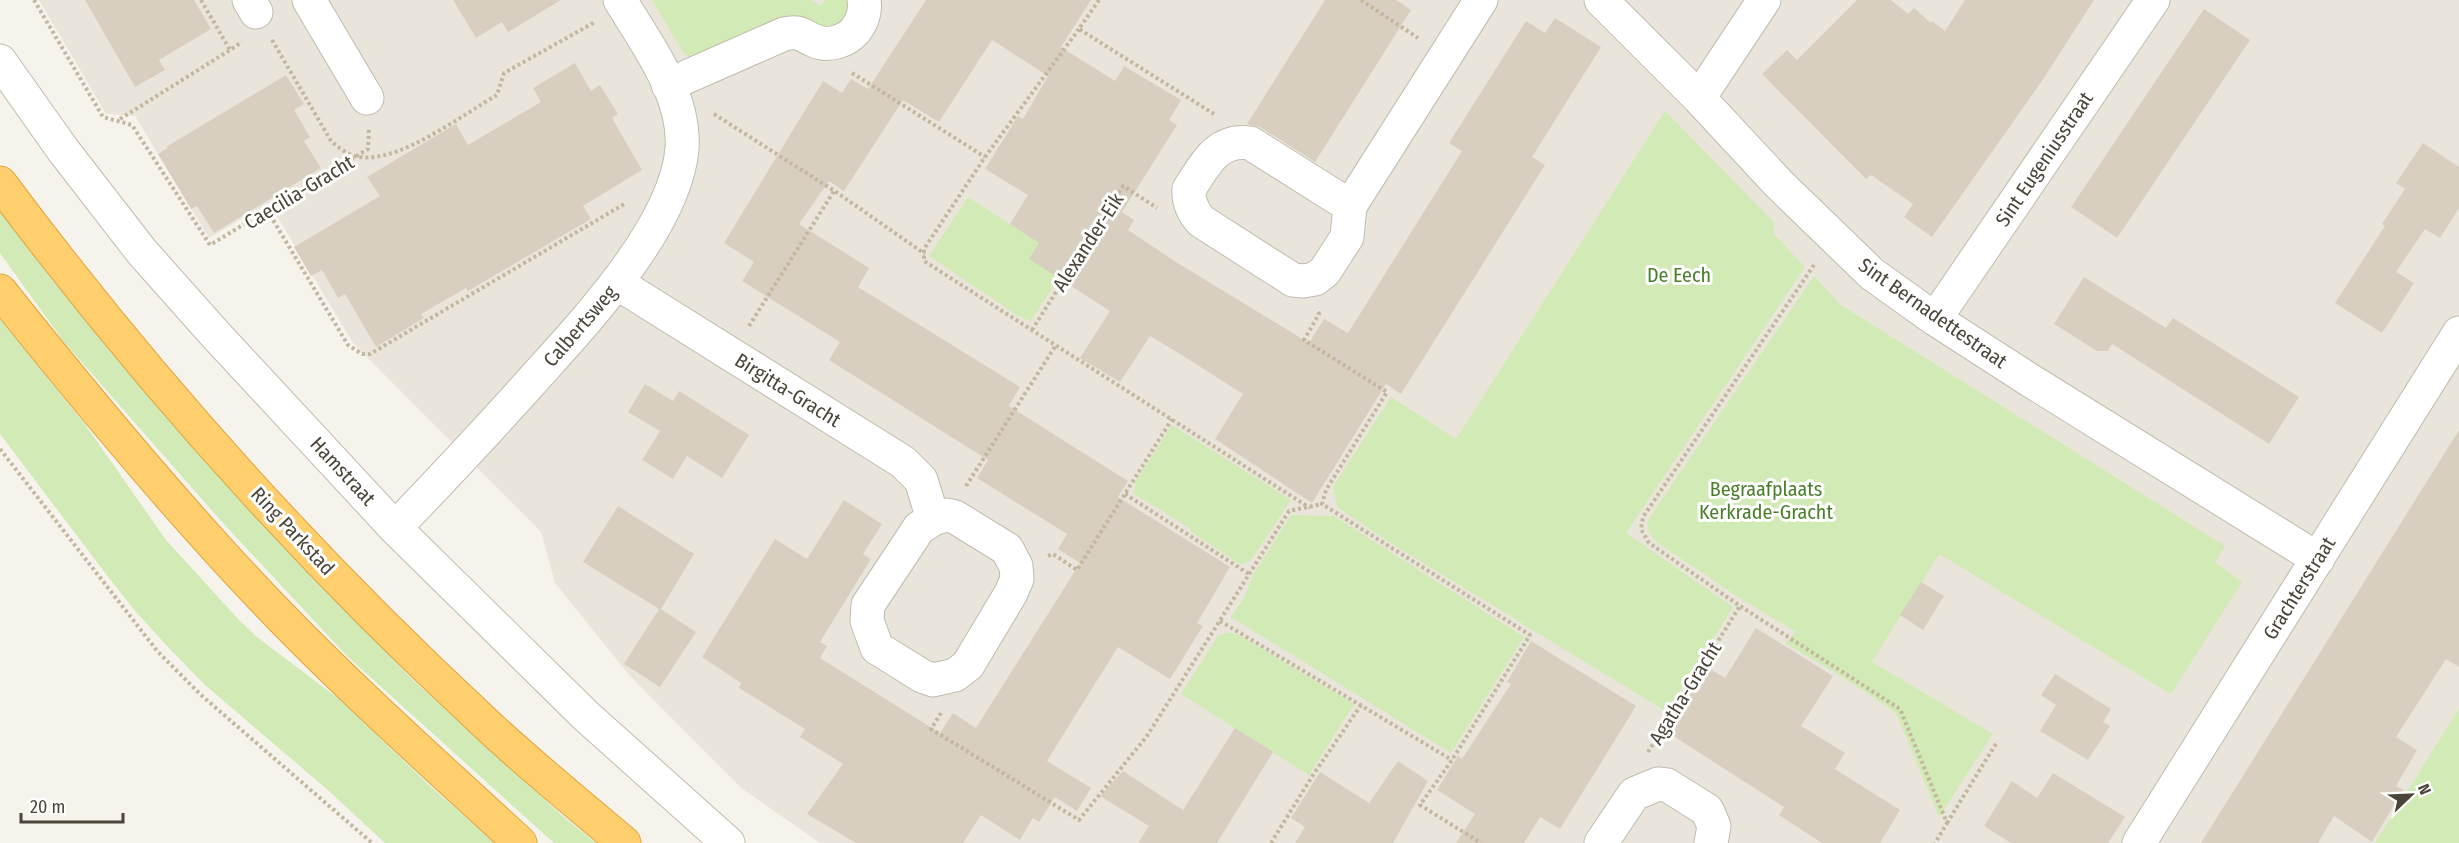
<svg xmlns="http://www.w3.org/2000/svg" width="2459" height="843" viewBox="0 0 2459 843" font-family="'Fira Sans Condensed',sans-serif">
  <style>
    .residential { fill: #eae5da }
    .green { fill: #d2eab5 }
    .building { fill: #d8cfc1 }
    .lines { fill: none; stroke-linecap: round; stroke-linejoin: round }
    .minor-casing { stroke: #c2bbae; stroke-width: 35 }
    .highway-casing { stroke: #e0a43c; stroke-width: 35 }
    .path { stroke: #c4b79f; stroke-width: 4; stroke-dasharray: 3 3; stroke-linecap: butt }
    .minor { stroke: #fff; stroke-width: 33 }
    .highway { stroke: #ffcf6e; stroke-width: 33 }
    .labels { text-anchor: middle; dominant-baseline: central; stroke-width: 6; stroke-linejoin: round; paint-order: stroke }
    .street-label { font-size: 20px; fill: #4b4439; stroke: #fff }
    .park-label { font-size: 20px; fill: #4a7f2a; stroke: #fff }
  </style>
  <rect width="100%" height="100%" fill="#f6f3ec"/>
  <path class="residential" d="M39,0H2459V708L2375,843H820L741,788L630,676L555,583L541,532L353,343L269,203L209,238L135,116L106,114Z"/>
  <path class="green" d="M652,0H811L820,6L826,0H851L852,9L840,26L691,57L685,55Z
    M1665,111L1774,222L1773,233L1805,267L1626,533L1733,607L1667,712L1392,544L1337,507L1333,487L1391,397L1456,439Z
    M968,197L1069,262L1031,321L1020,317L929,256Z
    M0,209L318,581L413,680L564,817L596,843H554L348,657L222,522L64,342L0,253Z
    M1814,276L1841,305L2225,546L2215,562L2242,582L2171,694L1941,555L1938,556L1872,662L1993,734L1939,817L1896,713L1844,678L1785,643L1796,632L1746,602L1659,544C1652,538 1646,530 1648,520Z
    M0,319L84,423L166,540L239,620L257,637L339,699L428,784L495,843H385L329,791L205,685L169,648L135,611L106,574L0,434Z
    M1172,425L1291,500L1251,560L1241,565L1190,531L1191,529L1133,493L1136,486L1134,484Z
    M1291,515L1334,516L1524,637L1451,753L1231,617L1245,596L1253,575Z
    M1228,632L1237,634L1354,704L1309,775L1181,694L1218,636Z
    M2459,708V843H2375Z"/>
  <path class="building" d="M85,0H194L211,29L159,60L165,70L135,87Z
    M453,0H561L508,32L502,22L476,38Z
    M926,0H1091L1061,47L1115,81L1124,66L1181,100L1169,120L1177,125L1122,212L1134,220L1128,230L1176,262L1309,343L1324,319L1348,333L1462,151L1449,143L1526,21L1545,33L1555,18L1601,47L1532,157L1545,165L1401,394L1386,384L1312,503L1215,439L1243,394L1177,352L1150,336L1120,382L1080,358L1110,311L1029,259L1039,243L1010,224L1028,195L985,169L1018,116L1023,119L1048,76L992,40L939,122L903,100L844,191L829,181L799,224L869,268L858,287L1020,387L1009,406L1128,481L1118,497L1230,567L1197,623L1203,626L1170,679L1118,647L1083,703L1047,761L1091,788L1077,811L1055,797L1039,822L1033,818L1020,840L981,815L963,843H856L807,814L843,764L800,737L805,729L739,688L741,683L702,657L775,539L807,559L844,500L882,524L863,554L871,559L820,642L827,646L820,658L940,733L953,713L976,728L1080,563L1058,549L1067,534L977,478L988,460L829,360L840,342L742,281L754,262L724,243L823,81L842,93L851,79L868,89Z
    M1325,0H1396L1411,10L1315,162L1260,127L1247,124Z
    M1857,0H1891L1908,14L1914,8L1931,23L1932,21L1945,31L1965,0H2094L2044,78L1932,237L1904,217L1913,204L1871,175L1866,179L1762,74L1787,50L1797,60Z
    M2204,9L2250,40L2117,238L2071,207Z
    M575,63L591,91L600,85L618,114L612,118L642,170L583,206L591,219L468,291L466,288L421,314L424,318L376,347L345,294L338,298L322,270L311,276L294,247L380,196L367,177L456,124L468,145L541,102L533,88Z
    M286,75L304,104L294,110L310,137L304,141L321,168L214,233L197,206L191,209L158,154L168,148L166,147Z
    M2423,143L2459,167V208L2440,238L2425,229L2396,272L2414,283L2382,333L2335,303L2385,226L2382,224L2405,189L2396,183Z
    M2084,277L2166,328L2173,318L2299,397L2269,444L2112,344L2108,351H2097L2054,324Z
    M645,384L673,401L679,391L749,435L722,478L687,456L673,479L642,460L660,431L628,412Z
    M2459,430V667L2446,659L2396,737L2417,750L2396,786L2403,790L2372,842L2334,816L2318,843H2201Z
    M618,506L694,554L661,609L696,632L660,687L624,664L659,609L583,562Z
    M1921,582L1944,596L1923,630L1900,615Z
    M1756,628L1833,676L1801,726L1845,753L1835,769L1900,810L1880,843H1822L1779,815L1784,807L1667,732L1707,667L1725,678Z
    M1531,641L1636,706L1560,829L1540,817L1524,843H1456L1475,814L1437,790L1458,756L1462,759L1511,684L1507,682Z
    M2055,674L2111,709L2103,722L2110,726L2088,760L2040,731L2056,705L2041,695Z
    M1235,728L1273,752L1217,843H1138L1149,826L1100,796L1123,771L1183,810Z
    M1398,761L1428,781L1393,843H1295L1305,827L1291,818L1320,772L1369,803Z
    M2053,773L2125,817L2108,843H2011L1984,826L2012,781L2037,798Z"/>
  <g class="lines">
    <g class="minor-casing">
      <path id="minor" d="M249,0L256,12
        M309,0L367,98
        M1601,0L1699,98L1779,184L1872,274L1935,319L2028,379L2318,559
        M0,61L63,150L142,252L215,334L395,528L585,715L728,843
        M668,85L784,34C801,30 802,36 815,41C829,47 846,41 855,31C862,22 866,12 864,0
        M1699,98L1764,0
        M1350,206L1250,143C1217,138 1205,165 1189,189C1188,202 1193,212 1201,221L1293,280L1303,281L1315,279L1325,271L1347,237L1350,206L1481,0
        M617,283L903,462L921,480L933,519L919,528L868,605L867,621L877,648L922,676L933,680L955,675L968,665L1011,593L1017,579L1016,566L1007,549L955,517L947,515L933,519
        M1935,319L2153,0
        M395,528C441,480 487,431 531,382C583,324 675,228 682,149C686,95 646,43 620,0
        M1601,843L1634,794L1658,784L1667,785L1707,810L1714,826L1711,843
        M2139,843L2459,333"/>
    </g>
    <g class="highway-casing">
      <path id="highway" d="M0,183C144,376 305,556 482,720C527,763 576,802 624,843
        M0,291C82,394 166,496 257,592C340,680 431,761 520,843"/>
    </g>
    <path class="path" d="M34,0L103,117L132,125L210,245L368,149L369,129
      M201,0L230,50L242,42
      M1099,0L1079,29L1214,114
      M1361,0L1418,38
      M1079,29L985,157L924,249V261L1310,508
      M272,40L331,141C339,148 348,155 359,157C400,163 462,115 497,95L504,73L595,22
      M852,73L985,157
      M714,114L836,192L925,254
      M120,119L230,50
      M267,210L348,345L362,354H370L626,203
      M1814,265L1643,517L1641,529L1649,543L1740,606L1900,709L1947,823L1935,843
      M1318,312L1319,314L1304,340L1387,392L1326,490L1322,504L1530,635L1452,760L1420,805L1481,843
      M749,326L834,191
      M1032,330L1123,186L1157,208
      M0,449L158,652L201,695L372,843
      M966,486L1056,345
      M1125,494L1249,574
      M1048,556L1053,554L1077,570L1172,419
      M1220,621L1452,760
      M941,713L931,729L1079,820L1147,736L1289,511L1322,504
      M1648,752L1740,606
      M1947,823L1997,742
      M1271,843L1313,775L1361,705"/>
    <use href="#minor" class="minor"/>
    <use href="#highway" class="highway"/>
  </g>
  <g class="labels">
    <g class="street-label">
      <text transform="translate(2044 159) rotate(-56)">Sint Eugeniusstraat</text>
      <text transform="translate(299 192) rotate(-31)">Caecilia-Gracht</text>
      <text transform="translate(1088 242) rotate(-57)">Alexander-Eik</text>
      <text transform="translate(1933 313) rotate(35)">Sint Bernadettestraat</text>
      <text transform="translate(580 326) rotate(-49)">Calbertsweg</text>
      <text transform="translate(788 390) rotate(32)">Birgitta-Gracht</text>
      <text transform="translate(343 471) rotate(47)">Hamstraat</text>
      <text transform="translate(293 531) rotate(47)">Ring Parkstad</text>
      <text transform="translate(2299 588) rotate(-58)">Grachterstraat</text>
      <text transform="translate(1685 693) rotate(-58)">Agatha-Gracht</text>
    </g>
    <g class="park-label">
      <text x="1679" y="275">De Eech</text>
      <text x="1766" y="489">Begraafplaats<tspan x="1766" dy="23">Kerkrade-Gracht</tspan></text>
    </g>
  </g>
  <g transform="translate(2411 795) rotate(67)" stroke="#ffffff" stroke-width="4.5" paint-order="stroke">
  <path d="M0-4.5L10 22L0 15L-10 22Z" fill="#4b4439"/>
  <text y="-9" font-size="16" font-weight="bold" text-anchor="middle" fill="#4b4439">N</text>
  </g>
  <path d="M21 813v9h102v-9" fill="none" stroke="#4b4439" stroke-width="3"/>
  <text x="30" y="813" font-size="18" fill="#4b4439" stroke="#ffffff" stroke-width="4.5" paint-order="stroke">20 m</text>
</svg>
